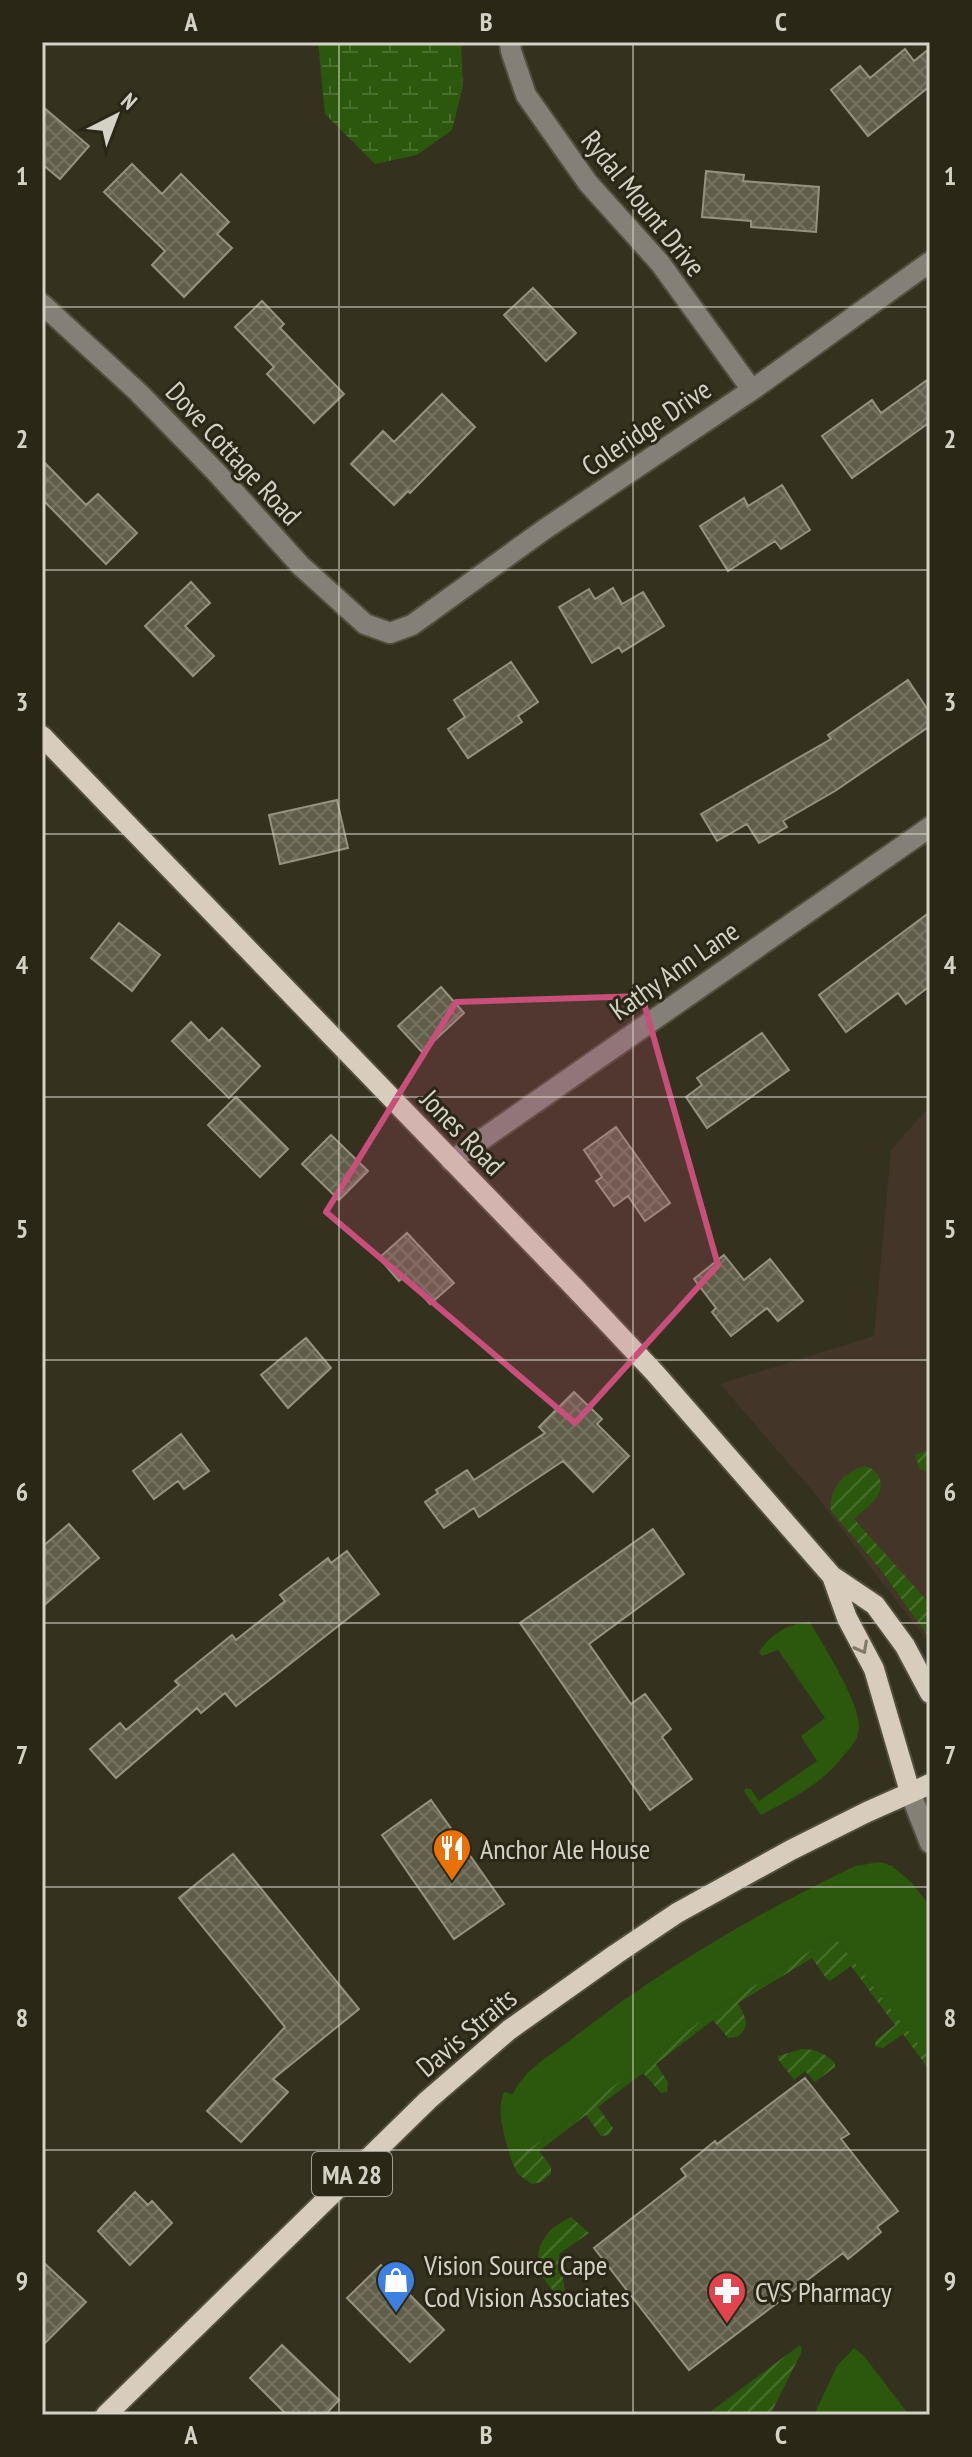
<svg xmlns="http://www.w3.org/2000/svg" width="972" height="2457" viewBox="0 0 972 2457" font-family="'PT Sans Narrow',sans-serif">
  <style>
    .commercial { fill: #443529 }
    .grass { fill: #2b580c }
    .wetland { fill: url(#wetland-marsh) }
    .garden { fill: url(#garden-furrows) }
    .building { fill: url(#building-cross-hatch); stroke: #95927d; stroke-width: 2 }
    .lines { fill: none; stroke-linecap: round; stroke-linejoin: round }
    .minor-casing { stroke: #524e3d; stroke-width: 24 }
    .major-casing { stroke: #524e3d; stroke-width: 24 }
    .minor { stroke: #847f77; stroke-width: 20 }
    .major { stroke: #d8cdbc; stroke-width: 20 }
    .oneway { stroke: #827a69 }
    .marked { fill: #c7507b; fill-opacity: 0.2; stroke: #c7507b; stroke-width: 6; stroke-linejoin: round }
    .grid { fill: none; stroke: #d4d2c7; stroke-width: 2; stroke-opacity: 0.55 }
    .labels { text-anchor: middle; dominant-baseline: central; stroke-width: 6; stroke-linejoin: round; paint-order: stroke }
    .shield { fill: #2b2716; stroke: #a19f92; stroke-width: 2 }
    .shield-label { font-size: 26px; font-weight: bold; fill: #d4d2c7 }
    .street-label { font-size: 28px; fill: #d4d2c7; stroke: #2b2716 }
    .poi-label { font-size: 28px; fill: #d4d2c7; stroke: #2b2716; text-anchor: start }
    .neatline { fill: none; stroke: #d4d2c7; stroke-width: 3 }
    .grid-label { font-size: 26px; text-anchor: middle; font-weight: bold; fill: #d4d2c7 }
  </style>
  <defs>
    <pattern id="wetland-marsh" width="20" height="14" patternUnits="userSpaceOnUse" patternTransform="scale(2)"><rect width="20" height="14" fill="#2b580c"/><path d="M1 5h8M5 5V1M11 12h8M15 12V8" fill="none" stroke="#496f2e"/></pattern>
    <pattern id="garden-furrows" width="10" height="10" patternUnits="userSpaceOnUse" patternTransform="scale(2)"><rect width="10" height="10" fill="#2b580c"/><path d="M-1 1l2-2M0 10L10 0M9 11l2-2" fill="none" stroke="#496f2e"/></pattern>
    <pattern id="building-cross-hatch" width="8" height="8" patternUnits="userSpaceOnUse" patternTransform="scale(2)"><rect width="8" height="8" fill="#605d49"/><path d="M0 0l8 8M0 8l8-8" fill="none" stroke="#767362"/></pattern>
  </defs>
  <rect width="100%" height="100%" fill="#35311f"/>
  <path class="commercial" d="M930,1106V1645L812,1490L720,1384L874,1336L891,1150Z"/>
  <path class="grass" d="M810,1622C823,1645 860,1702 859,1727C859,1738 852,1746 845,1754C820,1786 796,1796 761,1815L744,1791L746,1788L751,1789L759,1801L817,1761L801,1736L825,1718L778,1650L762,1656L759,1652C770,1634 789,1623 810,1622Z
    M880,1862L892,1866L911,1882L930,1906V2059L834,1936L715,2010L512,2162C506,2142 495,2111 504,2092L513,2094C523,2071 549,2056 569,2041C658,1971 754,1915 855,1866Z
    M854,2348L864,2356L906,2411L903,2415H888L874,2412L860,2415H814L837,2366Z"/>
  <path class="wetland" d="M318,42H461L463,86L452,130L417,155L375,164L325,114Z"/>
  <path class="garden" d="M930,1449V1469L925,1471L920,1469L915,1455Z
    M864,1466C871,1468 876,1470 879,1477C888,1495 864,1509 854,1519L930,1604V1639L881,1570L831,1511C828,1490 844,1472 864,1466Z
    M834,1936L930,2059V2071L903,2034L883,2048L876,2047L875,2043L876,2040L895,2025L851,1966L830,1981L826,1978L812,1958L738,2003C745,2017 752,2026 737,2037L728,2038L713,2020L656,2064L668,2082L667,2092L661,2093L643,2073L598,2107L613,2128L609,2135L601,2136L586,2115L539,2151L551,2167V2174L541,2182L532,2184L518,2174L512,2162L715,2010Z
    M802,2049C816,2049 824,2053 835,2063V2067L815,2082L805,2071L794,2080L778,2059V2056Z
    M571,2217L589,2233L559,2254L566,2297L562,2299C528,2271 530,2236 571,2217Z
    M800,2345L802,2349L800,2355L770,2415H706Z"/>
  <path class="building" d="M930,48V86L868,136L831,90L860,66L870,78L905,49L914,61Z
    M42,106L89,146L60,179L42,164Z
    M132,164L162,194L181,174L229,222L217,234L232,248L184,297L152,265L165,251L104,192Z
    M706,171L744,175L743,181L819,187L816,232L751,227V221L702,217Z
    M533,288L576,333L546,361L504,315Z
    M262,301L284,324L280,328L344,394L314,423L267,374L274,367L235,327Z
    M930,378V422L852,478L822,436L872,400L881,413Z
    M442,394L475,427L410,493L408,491L394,505L351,464L383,431L394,442Z
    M42,460L86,505L98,494L137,533L106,564L42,499Z
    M782,485L810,530L781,549L775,541L728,571L700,526L744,498L748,506Z
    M191,582L210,603L185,626L214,656L193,676L145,626Z
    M613,588L622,604L643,592L664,626L622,652L619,647L592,663L559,607L589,589L595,599Z
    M511,662L538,702L518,716L522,722L468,758L448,729L465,717L454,700Z
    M908,680L930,713V726L835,791L783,821L787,827L759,843L747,824L717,841L701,814L831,739L828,735Z
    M337,800L348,848L280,864L269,815Z
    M930,912V986L906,1004L898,993L846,1032L819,995Z
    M119,923L160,955L132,991L91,958Z
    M441,987L464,1013L422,1052L398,1026Z
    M191,1022L209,1041L222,1028L260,1066L229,1098L172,1041Z
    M762,1033L789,1070L707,1128L686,1097L702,1085L697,1078Z
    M236,1097L288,1149L260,1177L208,1125Z
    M616,1127L670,1203L645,1221L628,1196L614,1206L596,1181L602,1177L584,1150Z
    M331,1135L368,1171L339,1200L302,1164Z
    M407,1233L454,1283L430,1304L405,1276L399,1281L379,1258Z
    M724,1255L744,1280L770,1259L803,1301L778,1321L767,1308L731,1336L712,1312L716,1308L694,1279Z
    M306,1338L331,1368L288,1408L261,1375Z
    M574,1392L602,1419L597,1424L629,1456L593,1492L563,1461L479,1517L474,1508L444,1528L425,1502L438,1493L436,1490L467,1470L474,1480L545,1433L539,1427Z
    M181,1434L209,1471L184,1489L178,1481L154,1499L133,1471Z
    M69,1524L99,1558L42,1607V1547Z
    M653,1529L684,1574L589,1644L631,1704L645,1694L671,1729L662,1737L692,1779L650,1810L520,1623Z
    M347,1551L379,1594L236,1706L225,1693L201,1713L197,1708L116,1778L90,1749L120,1723L126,1730L179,1685L175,1681L232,1635L236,1640L285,1601L280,1595L328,1558L331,1563Z
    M431,1800L504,1904L454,1939L382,1835Z
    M233,1854L359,2009L273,2079L288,2092L241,2142L207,2111L285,2027L179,1898Z
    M805,2078L849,2134L841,2139L898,2211L877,2227L881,2232L848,2259L843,2253L689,2370L594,2248L686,2176L681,2169L715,2141L717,2144Z
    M135,2192L148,2205L152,2201L172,2223L130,2265L98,2231Z
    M42,2261L86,2302L42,2346Z
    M381,2265L444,2330L410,2362L347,2298Z
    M282,2345L339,2400L325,2415H287L250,2378Z"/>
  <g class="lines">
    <g class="minor-casing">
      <path id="minor" d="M510,42L511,51L526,95L588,183L660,263L752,390
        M42,304L138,392L216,472L301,566L365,624L390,633L412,625L545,529L752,390L930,262
        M451,1161L930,827
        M910,1792L930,1843"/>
    </g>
    <g class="major-casing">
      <path id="major" d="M42,736L576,1289L655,1373L832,1576L875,1605L905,1646L930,1693
        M832,1576L847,1618L874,1669L910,1792
        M106,2415L428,2100L509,2030L616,1954L677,1913L791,1850L867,1812L930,1784"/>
    </g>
    <use href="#minor" class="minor"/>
    <use href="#major" class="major"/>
  </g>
  <defs><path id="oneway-chevron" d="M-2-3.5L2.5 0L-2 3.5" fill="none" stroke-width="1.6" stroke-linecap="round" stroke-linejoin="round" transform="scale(2)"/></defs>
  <use class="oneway" href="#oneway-chevron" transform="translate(862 1648) rotate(62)"/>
  <path class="marked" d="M642,996L718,1265L575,1423L326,1212L456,1002Z"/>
  <path class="grid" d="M339,42V2415M633,42V2415M42,307H930M42,570H930M42,834H930M42,1097H930M42,1360H930M42,1623H930M42,1887H930M42,2150H930"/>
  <defs>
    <g id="restaurant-pin" transform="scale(2)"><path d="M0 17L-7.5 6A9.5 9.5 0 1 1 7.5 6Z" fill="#e8710a" stroke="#2b2716"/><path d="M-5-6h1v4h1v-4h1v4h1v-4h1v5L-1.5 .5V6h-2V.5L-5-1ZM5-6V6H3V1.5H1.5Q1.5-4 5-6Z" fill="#fff"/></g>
    <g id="shop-pin" transform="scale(2)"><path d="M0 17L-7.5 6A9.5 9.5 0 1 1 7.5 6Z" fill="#3f7fe0" stroke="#2b2716"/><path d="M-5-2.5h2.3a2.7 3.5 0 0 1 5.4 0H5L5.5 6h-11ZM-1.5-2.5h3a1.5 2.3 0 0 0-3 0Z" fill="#fff"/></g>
    <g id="pharmacy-pin" transform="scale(2)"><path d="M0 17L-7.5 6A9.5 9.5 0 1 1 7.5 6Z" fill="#e0444e" stroke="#2b2716"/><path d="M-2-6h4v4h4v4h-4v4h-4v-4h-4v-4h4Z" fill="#fff"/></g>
  </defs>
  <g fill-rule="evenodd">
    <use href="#restaurant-pin" x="452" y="1848"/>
    <use href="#shop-pin" x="396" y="2280"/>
    <use href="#pharmacy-pin" x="727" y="2291"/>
  </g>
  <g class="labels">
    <rect class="shield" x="312" y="2152" width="80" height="44" rx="6"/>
    <g class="shield-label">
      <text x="352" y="2174">MA 28</text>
    </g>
    <g class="street-label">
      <text transform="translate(644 203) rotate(51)">Rydal Mount Drive</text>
      <text transform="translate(646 427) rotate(-34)">Coleridge Drive</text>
      <text transform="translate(234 453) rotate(47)">Dove Cottage Road</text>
      <text transform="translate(674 970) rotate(-35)">Kathy Ann Lane</text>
      <text transform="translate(463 1132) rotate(46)">Jones Road</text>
      <text transform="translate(466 2032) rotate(-40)">Davis Straits</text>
    </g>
    <g class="poi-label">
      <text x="480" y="1848">Anchor Ale House</text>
      <text x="424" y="2264">Vision Source Cape<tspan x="424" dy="32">Cod Vision Associates</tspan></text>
      <text x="755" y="2291">CVS Pharmacy</text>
    </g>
  </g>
  <rect width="972" height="2457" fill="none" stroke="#2b2716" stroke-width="88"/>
  <g transform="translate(116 116) rotate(42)" stroke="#2b2716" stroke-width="6" paint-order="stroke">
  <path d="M0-6L14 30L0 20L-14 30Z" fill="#d4d2c7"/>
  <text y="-12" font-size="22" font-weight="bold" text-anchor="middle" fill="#d4d2c7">N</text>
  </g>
  <rect x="44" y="44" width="884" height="2369" class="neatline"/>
  <g class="grid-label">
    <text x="191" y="31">A</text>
    <text x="486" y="31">B</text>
    <text x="781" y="31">C</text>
    <text x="22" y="185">1</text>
    <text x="950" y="185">1</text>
    <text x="22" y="448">2</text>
    <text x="950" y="448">2</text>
    <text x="22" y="711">3</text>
    <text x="950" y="711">3</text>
    <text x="22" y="974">4</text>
    <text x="950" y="974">4</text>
    <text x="22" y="1238">5</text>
    <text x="950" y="1238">5</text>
    <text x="22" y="1501">6</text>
    <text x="950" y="1501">6</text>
    <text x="22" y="1764">7</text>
    <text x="950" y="1764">7</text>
    <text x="22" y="2027">8</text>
    <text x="950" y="2027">8</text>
    <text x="22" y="2290">9</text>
    <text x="950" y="2290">9</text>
    <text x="191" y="2444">A</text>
    <text x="486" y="2444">B</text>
    <text x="781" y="2444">C</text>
  </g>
</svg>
